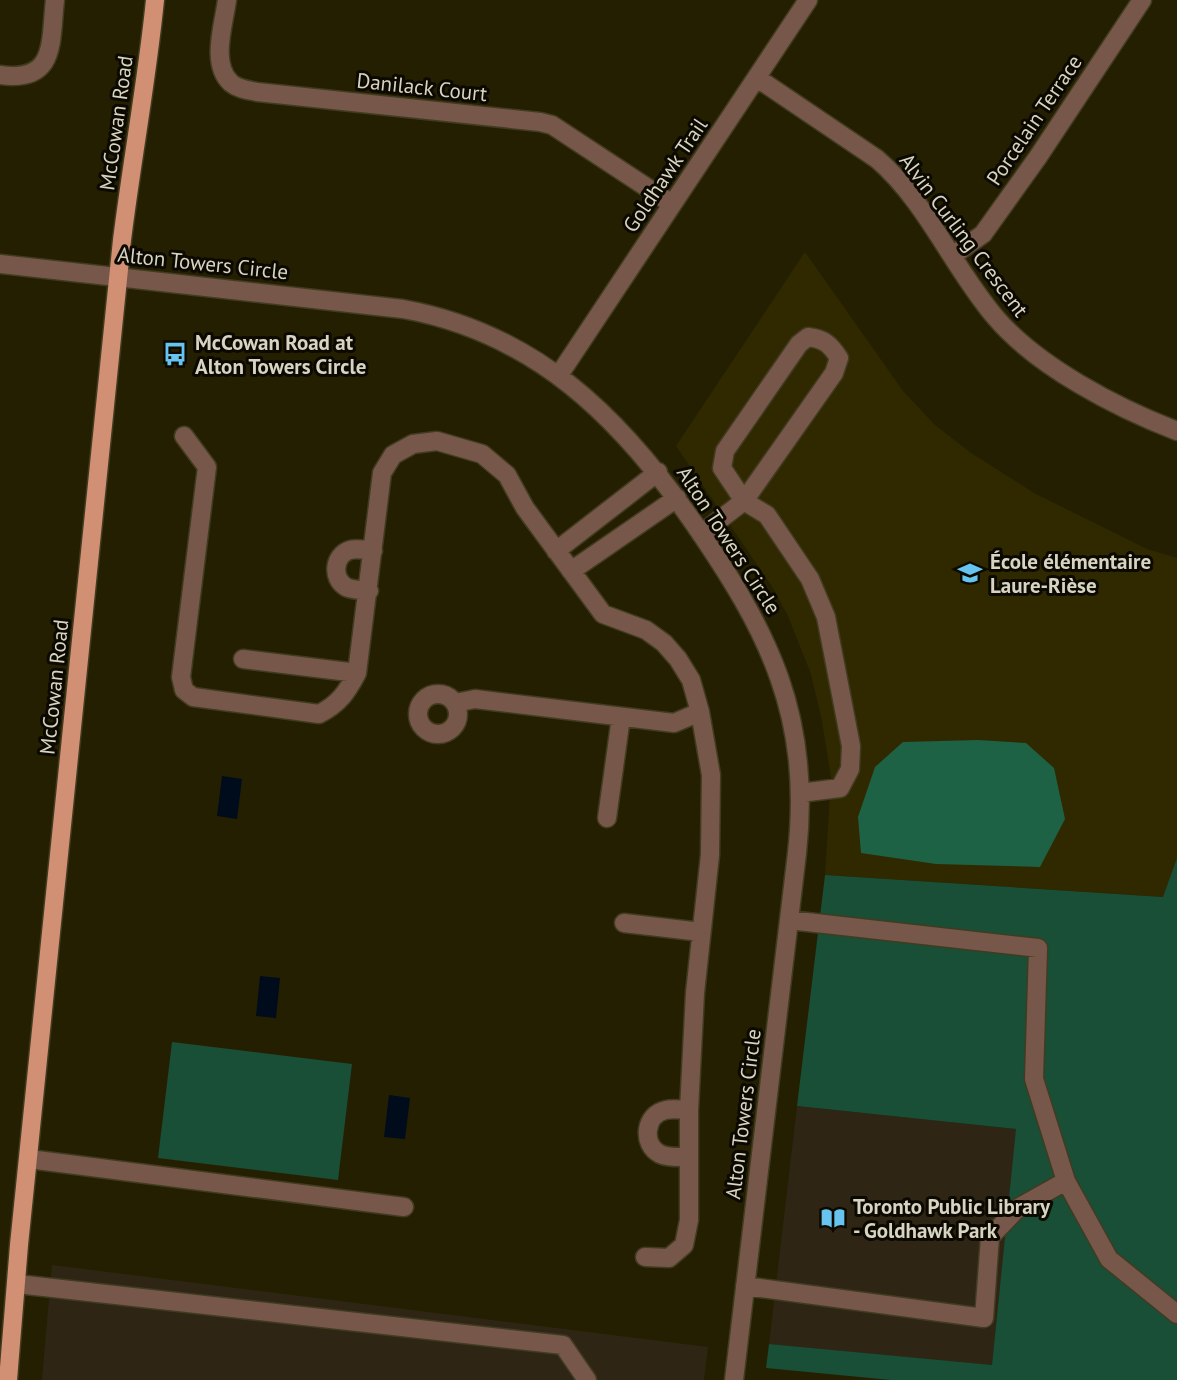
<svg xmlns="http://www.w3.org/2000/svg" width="1177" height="1380" viewBox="0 0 1177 1380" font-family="'PT Sans',sans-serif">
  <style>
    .commercial { fill: #2e2515 }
    .built { fill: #302900 }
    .green { fill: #194e37 }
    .forest { fill: #1d6245 }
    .water { fill: #000c1b }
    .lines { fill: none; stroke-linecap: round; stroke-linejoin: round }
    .minor-casing { stroke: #413c21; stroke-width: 21 }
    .major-casing { stroke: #413c21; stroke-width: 21 }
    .minor { stroke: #77574a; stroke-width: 18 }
    .major { stroke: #d18f74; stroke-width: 18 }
    .labels { text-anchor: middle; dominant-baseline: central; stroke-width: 6; stroke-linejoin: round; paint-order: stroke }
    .street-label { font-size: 21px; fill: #d7d4c3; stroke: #0c0901 }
    .poi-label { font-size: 21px; font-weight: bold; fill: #d7d4c3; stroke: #0c0901; text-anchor: start }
  </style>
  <rect width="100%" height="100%" fill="#251f02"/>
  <path class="commercial" d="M797,1106L1017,1129L992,1366L769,1344Z
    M52,1265L708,1347L704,1380H42Z"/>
  <path class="built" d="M805,252L903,391L935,425L971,453L1034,493L1147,549L1177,558V858L1164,897L825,875L831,777L822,721L811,674L788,616L773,588L676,446Z"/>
  <path class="green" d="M1177,858V1380H891L766,1368L769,1344L992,1365L1016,1129L797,1106L825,875L1163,897Z
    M172,1042L352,1064L338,1180L158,1158Z"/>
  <path class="forest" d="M978,740L1026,743L1054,768L1065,819L1040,867L936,864L861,853L858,817L875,767L903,742Z"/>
  <path class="water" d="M222,776L242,779L237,819L217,816Z
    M260,976L280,978L276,1018L256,1016Z
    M389,1095L410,1098L405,1139L384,1137Z"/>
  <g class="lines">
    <g class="minor-casing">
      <path id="minor" d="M227,0C224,24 210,64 231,83C238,89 248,90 257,92L540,122L552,125L672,204
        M0,75C57,83 50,42 55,0
        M757,78L877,159C927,202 953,268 996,318C1038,367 1117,408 1177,431
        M952,256L983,234L1038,157L1142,0
        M0,264L403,309C535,333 619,416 693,522C769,632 812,716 797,853L734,1380
        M559,375L808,0
        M184,436L207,467L181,677L184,690L193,697L319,714C339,704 347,692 357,673L382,473L393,455L413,444L437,441L482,454L507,475L525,508L603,614L646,630L664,643L678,659L691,680L700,712L711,775L710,855L695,993L689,1110V1220L684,1245L669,1258L645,1257
        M701,534L744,501L834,373L839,358C830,344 824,339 808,337L799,344L725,451L722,468L744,501L767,515L810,579L826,617L851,746L850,769L840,788L800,793
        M556,551L658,472
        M571,571L677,498
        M369,591C361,590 352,590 346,587C331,578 334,555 350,550C357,548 366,550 373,551
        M243,659L357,673
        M418 714a20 20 0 1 1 40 0a20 20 0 1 1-40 0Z
        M455,703L475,699L674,723L700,712
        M607,818L621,717
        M789,920L1038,948L1034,1079L1066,1181L1109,1259L1177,1314
        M624,923L701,932
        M688,1157C679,1157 668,1158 660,1154C641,1144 645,1114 666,1110C673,1108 682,1110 689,1110
        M29,1159L404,1207
        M17,1284L563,1345L587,1380
        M745,1286L984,1318L990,1237L1018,1208L1066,1181"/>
    </g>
    <g class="major-casing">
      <path id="major" d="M8,1380L19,1245L122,240C132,160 147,80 155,0"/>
    </g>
    <use href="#minor" class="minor"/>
    <use href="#major" class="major"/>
  </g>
  <defs>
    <g id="bus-bare" transform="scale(1.89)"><path d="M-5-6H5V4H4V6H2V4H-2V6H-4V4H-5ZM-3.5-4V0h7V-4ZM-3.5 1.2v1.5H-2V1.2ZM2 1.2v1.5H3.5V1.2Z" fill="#66c4ef" stroke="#0c0901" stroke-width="2.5" paint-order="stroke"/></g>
    <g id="school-bare" transform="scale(1.89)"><path d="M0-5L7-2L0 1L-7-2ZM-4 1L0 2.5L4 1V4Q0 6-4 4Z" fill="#66c4ef" stroke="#0c0901" stroke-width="2.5" paint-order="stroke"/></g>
    <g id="library-bare" transform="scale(1.89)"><path d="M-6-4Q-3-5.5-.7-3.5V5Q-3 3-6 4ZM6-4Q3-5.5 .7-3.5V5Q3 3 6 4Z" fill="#66c4ef" stroke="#0c0901" stroke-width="2.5" paint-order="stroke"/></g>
  </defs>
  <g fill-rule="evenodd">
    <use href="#bus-bare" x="175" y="354"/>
    <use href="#school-bare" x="970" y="573"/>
    <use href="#library-bare" x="833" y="1218"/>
  </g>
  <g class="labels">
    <g class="street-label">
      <text transform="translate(422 87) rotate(6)">Danilack Court</text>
      <text transform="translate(1034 120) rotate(-56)">Porcelain Terrace</text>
      <text transform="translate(116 123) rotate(-82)">McCowan Road</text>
      <text transform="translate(665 175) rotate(-56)">Goldhawk Trail</text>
      <text transform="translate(964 235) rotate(53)">Alvin Curling Crescent</text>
      <text transform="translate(203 263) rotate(6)">Alton Towers Circle</text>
      <text transform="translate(729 540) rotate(57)">Alton Towers Circle</text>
      <text transform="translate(54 687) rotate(-84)">McCowan Road</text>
      <text transform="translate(743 1114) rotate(-83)">Alton Towers Circle</text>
    </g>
    <g class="poi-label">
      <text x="195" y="342">McCowan Road at<tspan x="195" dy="24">Alton Towers Circle</tspan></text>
      <text x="990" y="561">École élémentaire<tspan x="990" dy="24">Laure-Rièse</tspan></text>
      <text x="853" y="1206">Toronto Public Library<tspan x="853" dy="24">- Goldhawk Park</tspan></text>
    </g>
  </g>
</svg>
